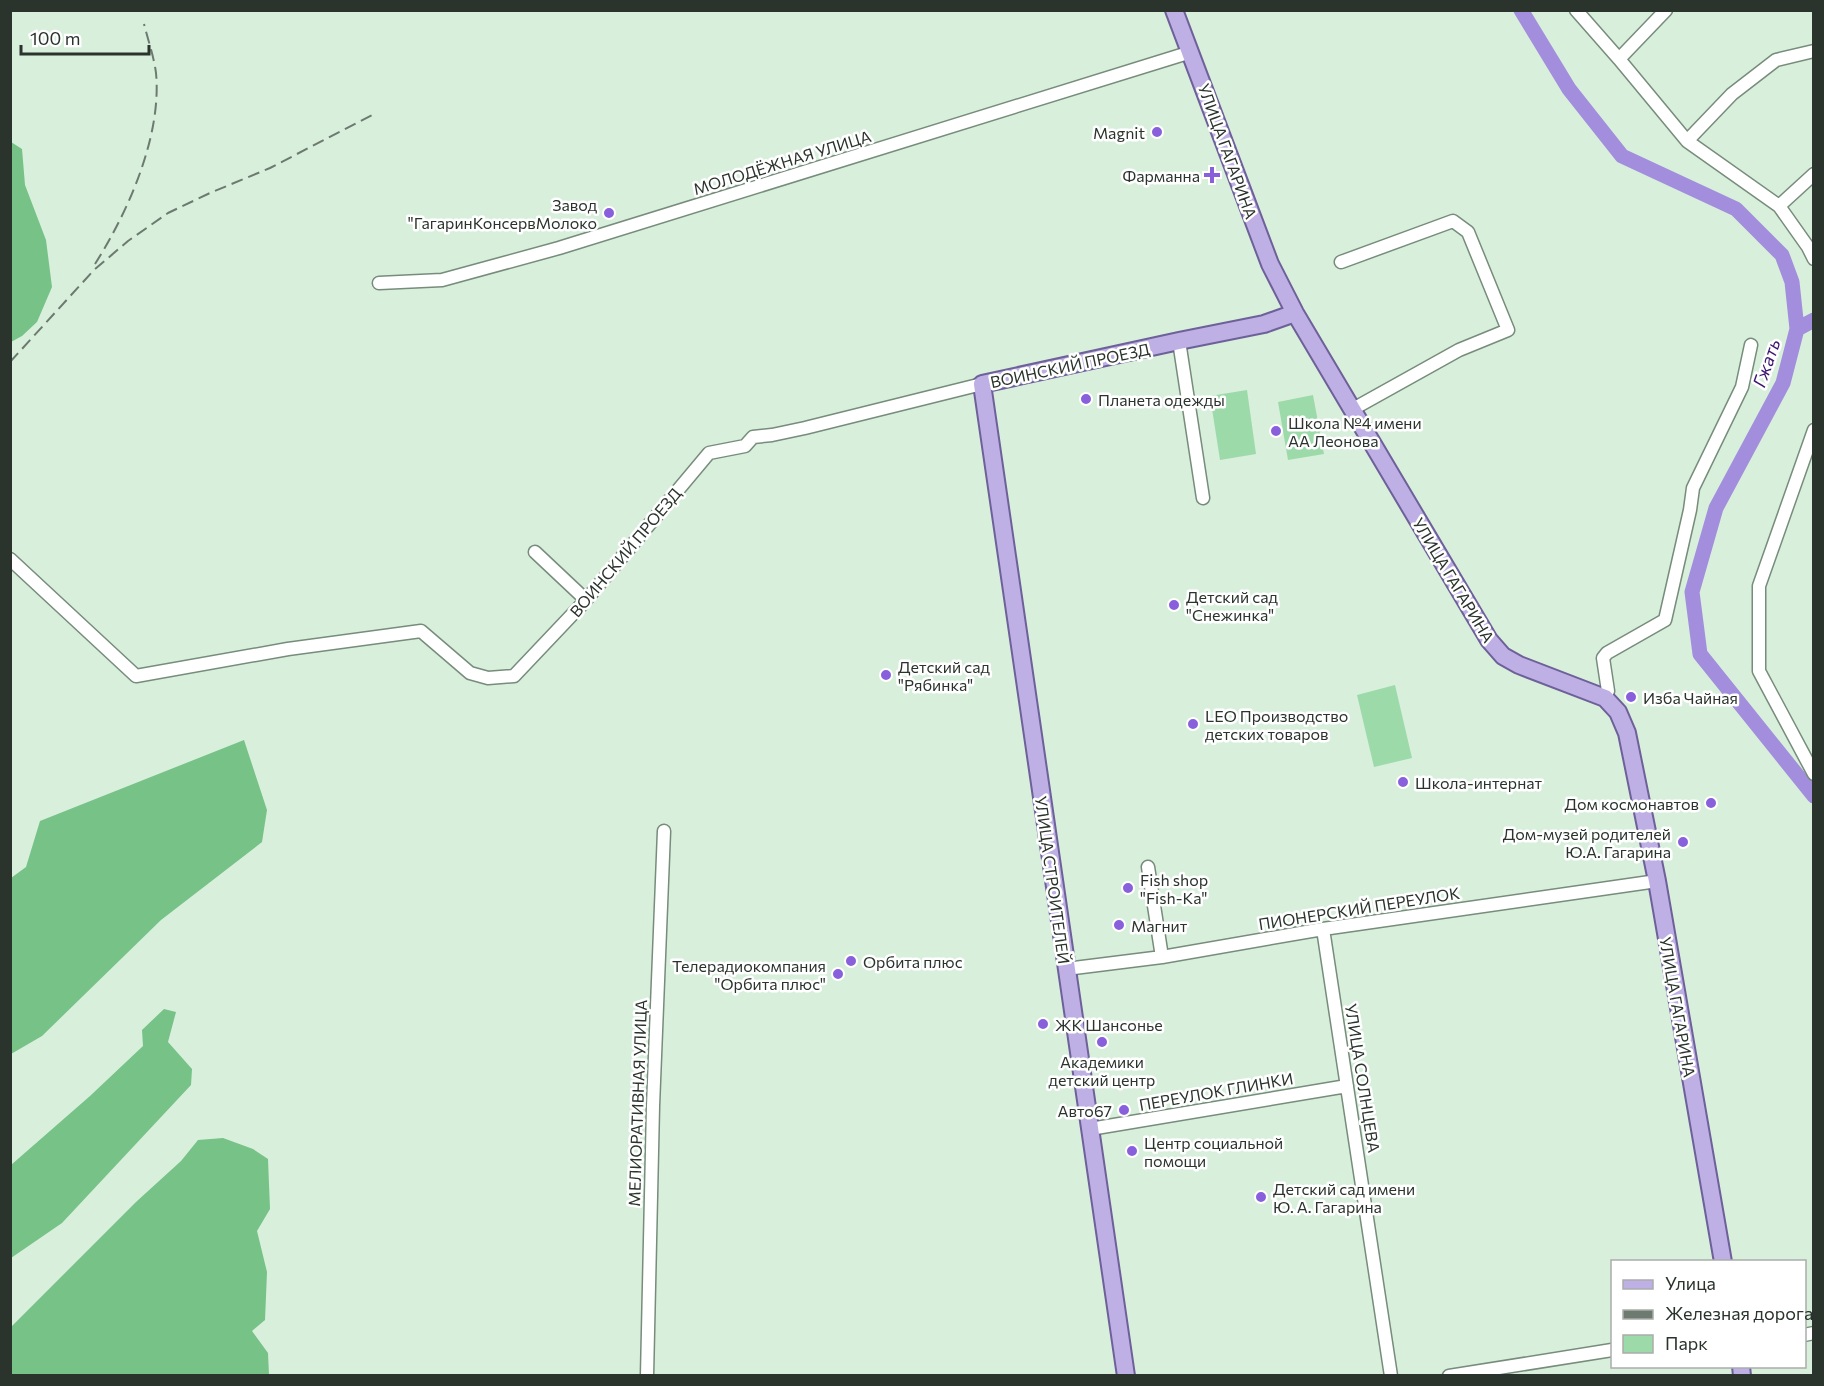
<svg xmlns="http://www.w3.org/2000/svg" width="1824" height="1386" viewBox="0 0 1824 1386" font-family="Commissioner,sans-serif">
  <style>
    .green { fill: #9ddaa9 }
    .forest { fill: #76c287 }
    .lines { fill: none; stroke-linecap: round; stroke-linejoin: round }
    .river { stroke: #a28edc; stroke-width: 15 }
    .minor-casing { stroke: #778c7b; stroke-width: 15 }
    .major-casing { stroke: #6e6099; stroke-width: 20 }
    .minor { stroke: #fff; stroke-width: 12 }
    .major { stroke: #beafe5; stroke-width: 16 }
    .rail { stroke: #6c7a6f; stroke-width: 2; stroke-dasharray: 12 6; stroke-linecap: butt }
    .poi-dot { fill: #8860db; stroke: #fff; stroke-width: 2 }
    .labels { text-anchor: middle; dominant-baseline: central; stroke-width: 5; stroke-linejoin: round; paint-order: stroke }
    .poi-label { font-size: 16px; fill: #2a332c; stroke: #fff; text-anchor: start }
    .street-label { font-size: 16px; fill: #2a332c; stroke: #fff }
    .water-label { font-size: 18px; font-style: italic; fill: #3a1570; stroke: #fff }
  </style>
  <rect width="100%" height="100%" fill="#d8efdc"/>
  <path class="green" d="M1247,390L1256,454L1220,460L1210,396Z
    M1313,395L1324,454L1288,460L1278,402Z
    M1395,685L1412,758L1374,767L1357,695Z"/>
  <path class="forest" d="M11,142L22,149L25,185L46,240L52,287L37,322L22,336L11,342Z
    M244,740L267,810L262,842L161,920L42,1036L11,1054V878L26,867L40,821Z
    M164,1009L176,1012L168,1042L192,1069L191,1085L62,1223L11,1258V1165L90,1096L143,1046L142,1030Z
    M223,1138L253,1149L268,1159L270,1209L257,1231L267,1272L265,1320L252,1331L268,1353L269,1375H11V1327L136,1202L181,1161L198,1140Z"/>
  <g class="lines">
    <path class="river" d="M1521,10L1569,89L1622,156L1736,209L1782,255L1792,282L1797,329L1783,383L1716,508L1692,592L1700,654L1814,796
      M1797,329L1814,320"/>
    <g class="minor-casing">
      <path id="minor" d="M1576,10L1619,59L1666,10
        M1619,59L1687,141L1779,206L1808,247L1814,259
        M1687,141L1732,94L1776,60L1814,51
        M1779,206L1814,174
        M1341,262L1453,221L1468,232L1508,330L1459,350L1353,409
        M379,283L442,280L559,248L1191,52
        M1179,341L1203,498
        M1814,430L1759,586V671L1814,774
        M535,552L586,600
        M10,559L136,676L288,649L421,631L470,673L488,678L514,676L586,600L709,453L745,446L753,437L772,435L805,428L982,384
        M1605,698L1608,691L1603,658L1607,653L1665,620L1690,510L1693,488L1742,387L1751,345
        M1148,867L1162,957
        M1323,929L1391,1376
        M1066,969L1162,957L1323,929L1657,881
        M1090,1129L1347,1086
        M1804,1335L1814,1333
        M647,1376L653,1106L664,831
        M1449,1376L1612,1350"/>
    </g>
    <g class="major-casing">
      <path id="major" d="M1174,10L1270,264L1295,313L1489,640L1503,656L1519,665L1605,698L1618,712L1627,733L1657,881L1723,1262
        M1741,1366L1742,1376
        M1126,1376L982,384L1179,341L1264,324L1295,313"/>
    </g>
    <use href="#minor" class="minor"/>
    <use href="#major" class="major"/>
    <path class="rail" d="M95,264C128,212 162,136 156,73C154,57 148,40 144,24
      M10,362L94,270L128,241L168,213L210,193L270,168L376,113"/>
  </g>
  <g class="poi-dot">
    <circle cx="1157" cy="132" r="6"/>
    <path d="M1209 166h6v6h6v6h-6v6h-6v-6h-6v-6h6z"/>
    <circle cx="609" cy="213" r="6"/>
    <circle cx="1086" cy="399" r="6"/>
    <circle cx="1276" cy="431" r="6"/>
    <circle cx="1174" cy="605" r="6"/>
    <circle cx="886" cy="675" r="6"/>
    <circle cx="1631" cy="697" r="6"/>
    <circle cx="1193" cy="724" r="6"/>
    <circle cx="1403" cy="782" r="6"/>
    <circle cx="1711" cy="803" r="6"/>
    <circle cx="1683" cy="842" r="6"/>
    <circle cx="1128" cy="888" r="6"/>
    <circle cx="1119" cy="925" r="6"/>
    <circle cx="851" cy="961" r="6"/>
    <circle cx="838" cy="974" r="6"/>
    <circle cx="1043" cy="1024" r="6"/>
    <circle cx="1102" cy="1042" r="6"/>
    <circle cx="1124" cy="1110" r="6"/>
    <circle cx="1132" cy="1151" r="6"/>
    <circle cx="1261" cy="1197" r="6"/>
  </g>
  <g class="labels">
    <g class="poi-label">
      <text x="1145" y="132" text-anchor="end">Magnit</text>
      <text x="1200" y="175" text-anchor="end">Фарманна</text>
      <text x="597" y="204" text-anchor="end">Завод<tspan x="597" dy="18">"ГагаринКонсервМолоко</tspan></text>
      <text x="1098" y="399">Планета одежды</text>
      <text x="1288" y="422">Школа №4 имени<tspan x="1288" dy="18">АА Леонова</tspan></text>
      <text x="1186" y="596">Детский сад<tspan x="1186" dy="18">"Снежинка"</tspan></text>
      <text x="898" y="666">Детский сад<tspan x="898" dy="18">"Рябинка"</tspan></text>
      <text x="1643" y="697">Изба Чайная</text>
      <text x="1205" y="715">LEO Производство<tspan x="1205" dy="18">детских товаров</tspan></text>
      <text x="1415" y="782">Школа-интернат</text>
      <text x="1699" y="803" text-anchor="end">Дом космонавтов</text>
      <text x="1671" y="833" text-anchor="end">Дом-музей родителей<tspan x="1671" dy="18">Ю.А. Гагарина</tspan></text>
      <text x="1140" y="879">Fish shop<tspan x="1140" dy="18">"Fish-Ка"</tspan></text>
      <text x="1131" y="925">Магнит</text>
      <text x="863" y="961">Орбита плюс</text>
      <text x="826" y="965" text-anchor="end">Телерадиокомпания<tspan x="826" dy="18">"Орбита плюс"</tspan></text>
      <text x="1055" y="1024">ЖК Шансонье</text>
      <text x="1102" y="1061" text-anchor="middle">Академики<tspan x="1102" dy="18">детский центр</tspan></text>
      <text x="1112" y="1110" text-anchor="end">Авто67</text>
      <text x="1144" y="1142">Центр социальной<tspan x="1144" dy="18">помощи</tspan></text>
      <text x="1273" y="1188">Детский сад имени<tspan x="1273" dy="18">Ю. А. Гагарина</tspan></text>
    </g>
    <g class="street-label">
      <text transform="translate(1228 151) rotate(70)">УЛИЦА ГАГАРИНА</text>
      <text transform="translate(782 162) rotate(-17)">МОЛОДЁЖНАЯ УЛИЦА</text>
      <text transform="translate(1070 365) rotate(-12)">ВОИНСКИЙ ПРОЕЗД</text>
      <text transform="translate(625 552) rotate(-50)">ВОИНСКИЙ ПРОЕЗД</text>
      <text transform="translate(1454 580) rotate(59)">УЛИЦА ГАГАРИНА</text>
      <text transform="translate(1053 880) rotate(82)">УЛИЦА СТРОИТЕЛЕЙ</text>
      <text transform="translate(1359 908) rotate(-9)">ПИОНЕРСКИЙ ПЕРЕУЛОК</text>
      <text transform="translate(1678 1007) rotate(80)">УЛИЦА ГАГАРИНА</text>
      <text transform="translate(1363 1078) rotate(81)">УЛИЦА СОЛНЦЕВА</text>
      <text transform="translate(1216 1091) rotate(-10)">ПЕРЕУЛОК ГЛИНКИ</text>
      <text transform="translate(637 1103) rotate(-88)">МЕЛИОРАТИВНАЯ УЛИЦА</text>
    </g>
    <g class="water-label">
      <text transform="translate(1766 363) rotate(-71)">Гжать</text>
    </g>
  </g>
  <rect width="1824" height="1386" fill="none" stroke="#2a332c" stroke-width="24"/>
  <rect x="1611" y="1260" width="195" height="108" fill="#ffffff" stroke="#aaadab" stroke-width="1.5"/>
  <rect x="1623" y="1280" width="30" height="9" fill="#beafe5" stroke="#aaadab" stroke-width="1.5"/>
  <text x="1665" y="1290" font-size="18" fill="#2a332c">Улица</text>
  <rect x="1623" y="1310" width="30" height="9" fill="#6c7a6f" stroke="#aaadab" stroke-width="1.5"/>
  <text x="1665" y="1320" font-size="18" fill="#2a332c">Железная дорога</text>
  <rect x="1623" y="1335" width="30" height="18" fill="#9ddaa9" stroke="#aaadab" stroke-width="1.5"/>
  <text x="1665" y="1350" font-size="18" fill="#2a332c">Парк</text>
  <path d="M21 45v9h128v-9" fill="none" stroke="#2a332c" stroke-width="3"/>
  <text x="30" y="45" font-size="18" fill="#2a332c" stroke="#ffffff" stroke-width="4.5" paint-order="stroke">100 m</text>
</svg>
